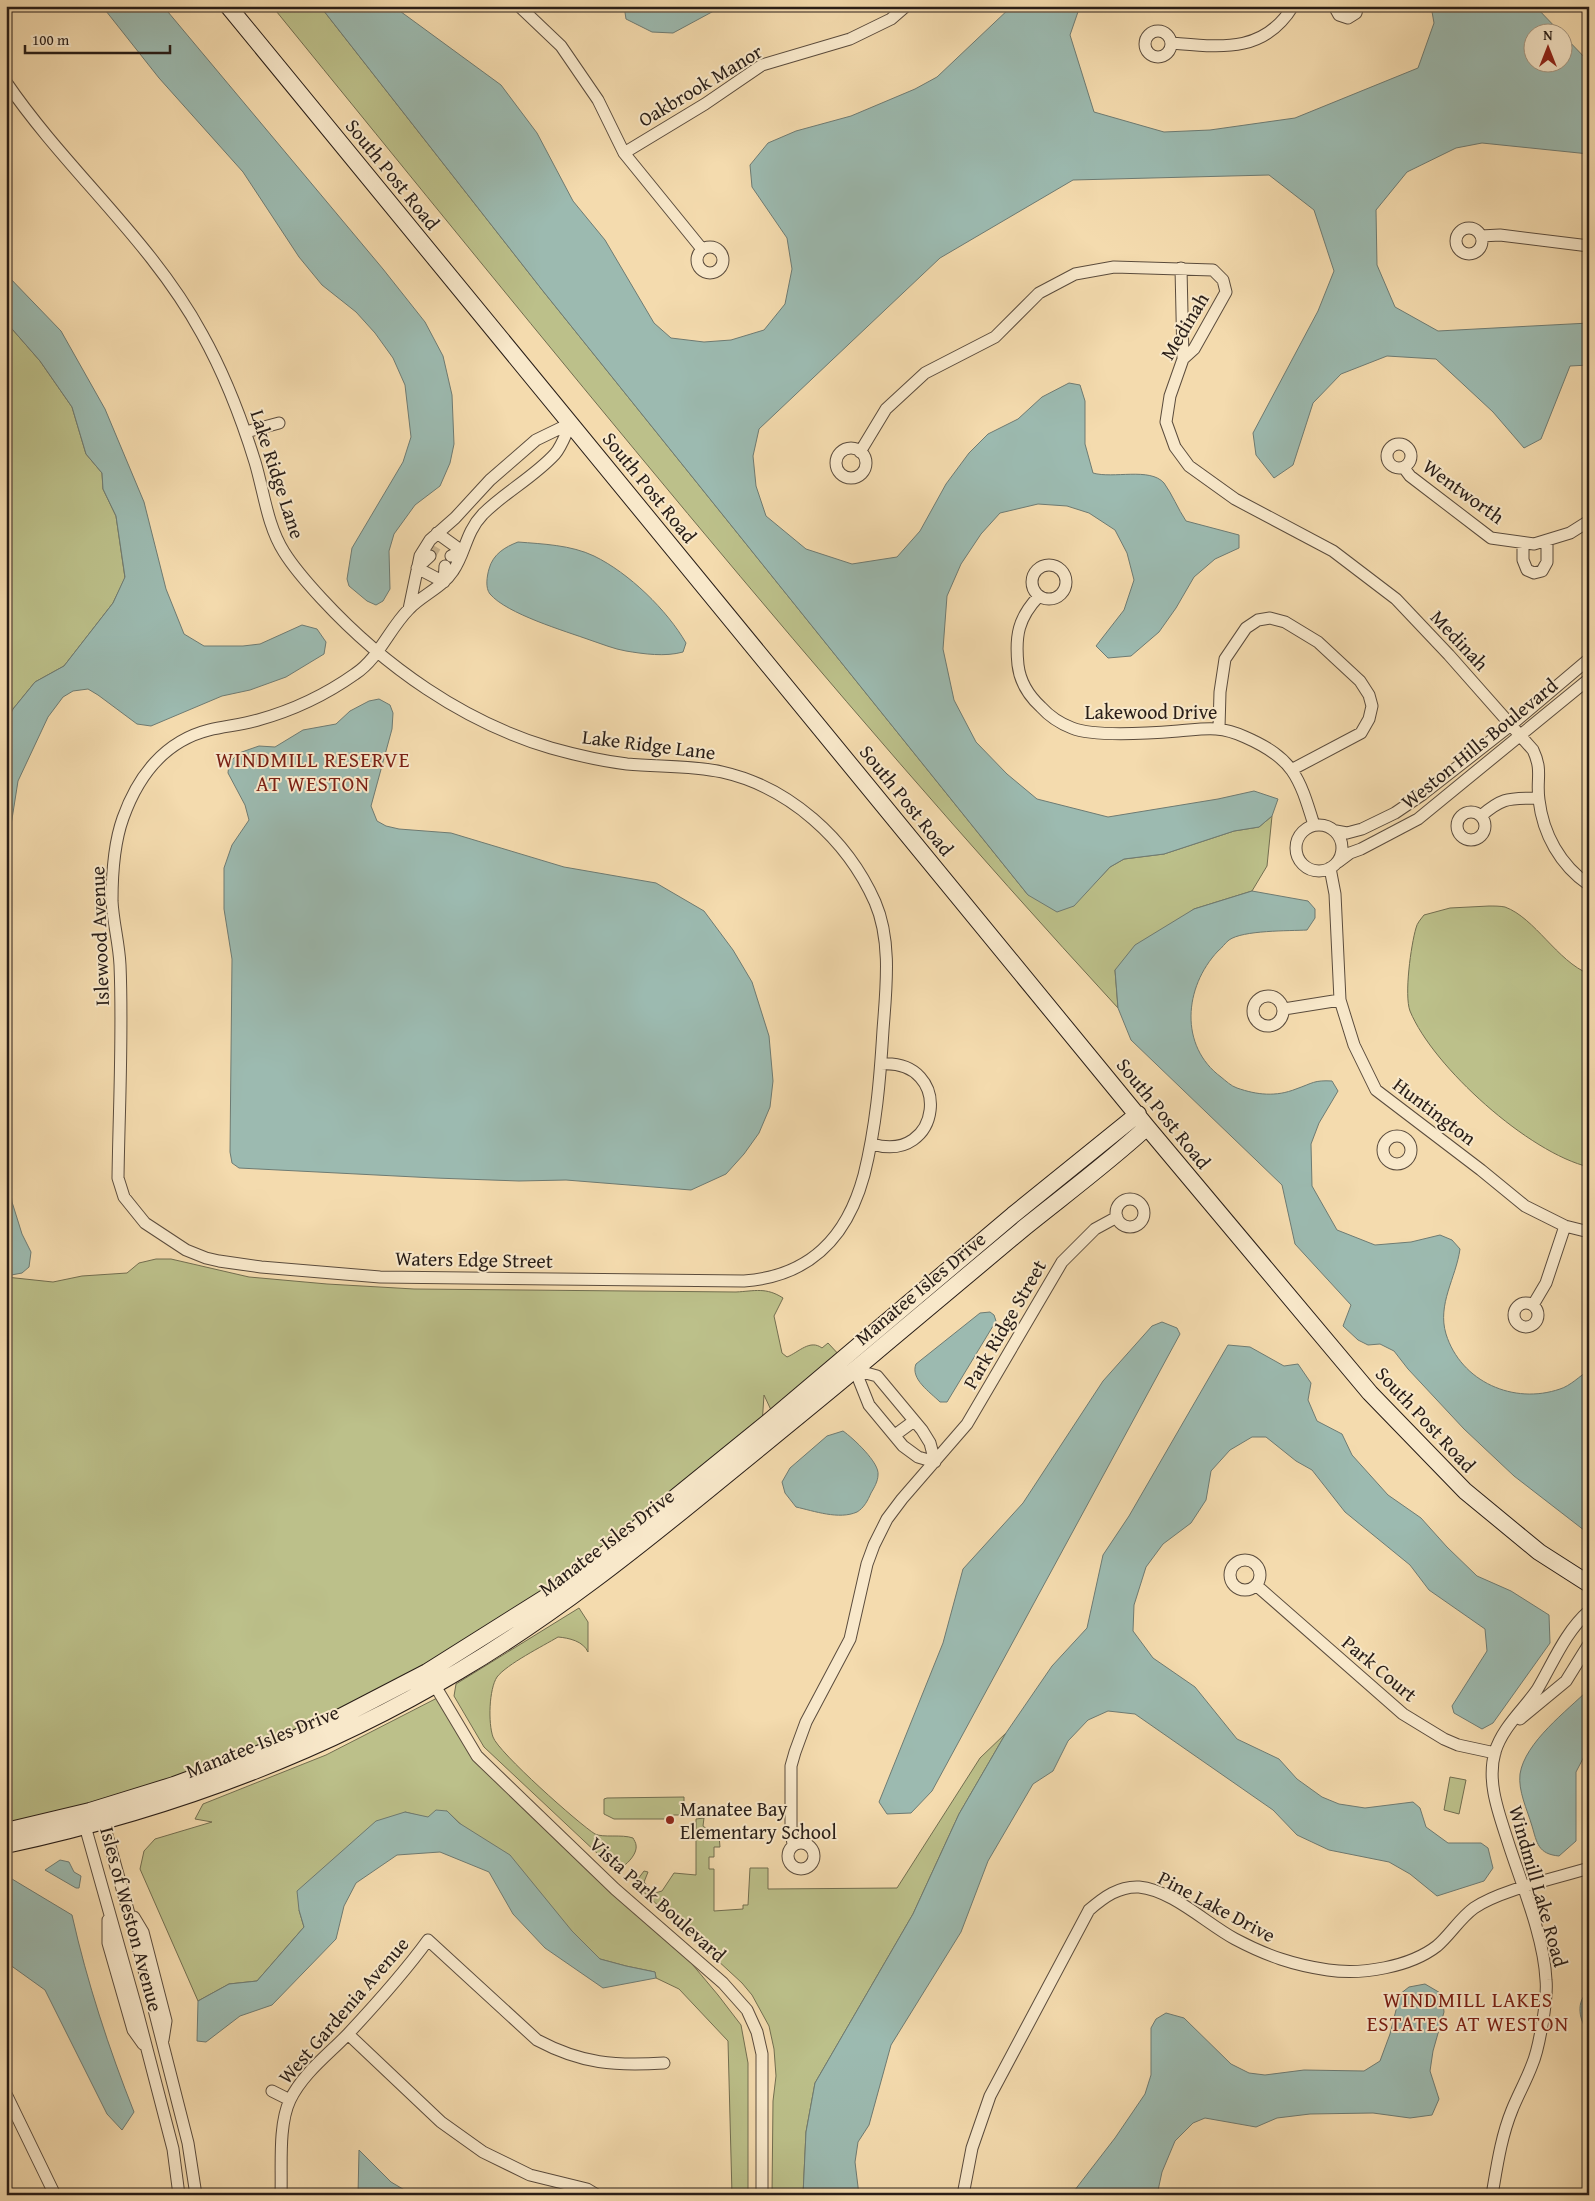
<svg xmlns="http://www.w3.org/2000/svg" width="1595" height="2201" viewBox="0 0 1595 2201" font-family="'Gentium Book Plus',serif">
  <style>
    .green { fill: #bcc08a; stroke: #726e50 }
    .water { fill: #9cbab0; stroke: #6e7b73 }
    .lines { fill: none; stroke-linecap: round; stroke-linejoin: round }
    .street-tunnel { stroke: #cbb590; stroke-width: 11; stroke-dasharray: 11 5.5; stroke-linecap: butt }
    .street-casing { stroke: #5b4c3d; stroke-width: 13 }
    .secondary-casing { stroke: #281d17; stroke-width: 18 }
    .street { stroke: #f8e8ca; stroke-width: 11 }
    .secondary { stroke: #f8e8ca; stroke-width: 16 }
    .poi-dot { fill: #8f2418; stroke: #f8e8ca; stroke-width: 2 }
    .labels { text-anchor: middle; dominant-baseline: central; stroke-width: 4; stroke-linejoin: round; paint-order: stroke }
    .street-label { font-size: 20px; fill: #281d17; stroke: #f8e8ca }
    .poi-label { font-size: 20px; fill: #281d17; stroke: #f8e8ca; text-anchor: start }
    .neighbourhood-label { font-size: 21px; letter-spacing: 1px; fill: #7a1f14; stroke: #f8e8ca }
  </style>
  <rect width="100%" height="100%" fill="#f4dbae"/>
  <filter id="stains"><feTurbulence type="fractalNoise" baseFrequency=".004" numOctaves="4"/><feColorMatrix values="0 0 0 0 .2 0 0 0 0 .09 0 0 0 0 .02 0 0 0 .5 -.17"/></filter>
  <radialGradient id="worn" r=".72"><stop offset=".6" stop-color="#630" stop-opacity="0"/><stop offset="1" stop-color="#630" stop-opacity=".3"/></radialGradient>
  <path class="green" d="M272,6H320L543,291L1028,895L1094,884L1110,867L1124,859L1164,854L1234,831L1259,827L1272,816L1267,866L1252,891L1194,909L1115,970L1118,1008C822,686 548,345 272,6Z
    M6,322L40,361L72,407L86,454L102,473L103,489L116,516L125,578L113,603L64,666L35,682L13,709L6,724Z
    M1489,906C1494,906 1500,906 1505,907C1535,918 1557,961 1589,974V1167C1529,1153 1433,1067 1410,1011C1404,995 1411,945 1416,928C1417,923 1421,919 1424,915L1450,908Z
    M156,1259H171L249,1277L327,1284L414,1289L736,1292C755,1291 766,1287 783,1298L774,1316L782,1353L787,1357C799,1352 810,1339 822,1348L828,1343L842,1358L771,1410L764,1395L762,1425L649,1519L427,1672L266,1751L6,1831V1277L53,1282L82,1276L127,1273L139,1263Z
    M579,1608L588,1622V1652C583,1641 569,1638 558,1637C543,1646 507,1664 497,1677C489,1689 488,1723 493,1737C498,1752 579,1824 595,1834C603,1838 622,1834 633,1838C634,1840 636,1843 636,1845C638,1855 623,1869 615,1870L484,1747L454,1696L456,1684Z
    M441,1696L477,1756L666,1933L718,1995L741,2025L748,2063V2195H732L728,2041L679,1989L656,1978L655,1972L626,1966L600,1959L447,1811L428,1818L405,1812L299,1910L304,1927L257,1981L229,1984L198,2001L140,1869L144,1851L155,1839L212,1822L195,1819L203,1804L326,1755Z
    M1006,1733L959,1814L913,1914L815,2083L806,2132L803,2195H772L773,2101L776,2076L774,2049L769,2026L752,1995L742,1983L637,1886L638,1879L644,1871L648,1872L644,1882L655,1893L662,1891L674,1873L696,1875V1819L704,1818L703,1826L715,1835H719L720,1847H714V1857H709V1869H714V1911L743,1909V1905H748L750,1868H768V1889L897,1888L980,1758Z
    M1450,1777L1466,1780L1459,1814L1444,1810Z
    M684,1797V1815H674L666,1819H614L604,1814V1799L607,1798Z"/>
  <path class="water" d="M102,6H163L383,269L425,322L443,356L452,395L454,444L450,463L440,486L415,505L394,534L389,551L390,589L383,601L376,605L367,601L349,586L347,579L352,548L403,462L411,437L405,385L393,358L375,333L356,312L322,285L299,257L243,172L159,78Z
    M320,6H393L501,85L537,133L573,201L605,240L654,323L671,338L704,342L731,340L764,330L785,304L792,269L787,238L752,187L750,165L768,143L796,131L851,116L915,89L937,77L1012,6H1080L1070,35L1094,112L1164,132L1210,130L1295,118L1418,68L1434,23L1431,6H1535L1560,32H1532V62H1562L1563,35L1589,62V154L1482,143L1456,148L1407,172L1376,210L1377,265L1395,307L1438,331L1589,323V365L1570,366L1541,439L1524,448L1493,412L1436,359L1387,356L1341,374L1313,403L1293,465L1274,478L1256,455L1253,433L1318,311L1334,271L1314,210L1269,175L1073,180L940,258L759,429L753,456L756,486L766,516L806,549L852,564L897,557L920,531L946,484L969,453L988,434L1018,419L1042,397L1069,383L1080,385L1085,401V444L1093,473C1113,479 1150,467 1164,483C1172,494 1178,509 1186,521L1239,535V548L1215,559L1194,577L1176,608L1159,632L1131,656L1108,658L1096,646L1124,610L1134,580L1127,553L1115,530L1089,513L1067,506L1038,504L1000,513L981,534L961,564L947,596L943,649L954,700L976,742L1007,774L1037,799L1108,817L1218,799L1254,791L1278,799L1272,816L1259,827L1234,831L1164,854L1124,859L1110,867L1074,906L1057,912L1028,895L543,291Z
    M624,6H723L673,33L652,32L626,19Z
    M6,274L61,331L105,409L144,502L166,589L184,634L204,646H243L260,644L302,625L317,629L326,642L324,654L286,677L250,690L222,696L151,726L137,724L98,695L88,689L73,691L63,697L48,717L18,781L6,857V724L13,709L35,682L64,666L113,603L125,577L116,516L103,489L102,473L86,454L72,407L40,361L6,322Z
    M518,542C543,544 571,545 594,556C629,573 667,610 686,643L683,652C665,657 644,654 626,651C614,649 602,644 590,640C565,631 507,614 490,594C485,588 487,576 489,569C493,554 505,547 518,542Z
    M379,699L390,705L393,713L392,729L371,806L377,821L386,826L399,829L451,833L564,867L656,883L704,911L733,950L752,982L769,1036L773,1081L770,1107L759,1133L744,1154L726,1174L691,1190L566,1180L519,1181L435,1178L239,1168L232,1163L230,1152L232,959L224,909V868L232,845L249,820L245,805L228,773L229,763L239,753L259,746L275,747L303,730L336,724L350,711L369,701Z
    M1252,891L1308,901L1315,909V918L1307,930C1289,931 1243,930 1229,940C1225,943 1222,948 1218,951C1184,987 1179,1046 1221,1077C1226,1081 1231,1086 1237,1088C1257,1095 1276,1097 1296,1089C1313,1083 1314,1080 1332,1081L1338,1091L1319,1123L1311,1144L1312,1186L1337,1230L1375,1245L1411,1242L1440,1235L1452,1240L1460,1249C1456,1278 1437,1304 1446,1334C1461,1382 1514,1405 1560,1389C1570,1386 1580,1376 1589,1370V1534L1514,1476L1464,1429L1408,1369L1394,1351L1380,1344L1368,1345L1358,1340L1343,1326L1351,1305L1295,1244L1282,1185L1131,1040L1118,1008L1115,970L1135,945L1194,909Z
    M6,916L11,956L9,1177L12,1202L22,1234L31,1252L29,1267L22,1273L6,1276Z
    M990,1312L994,1315L996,1321L947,1402H940C930,1392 910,1379 916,1364L980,1313Z
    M1162,1322L1177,1328L1180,1334L932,1791L911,1813L887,1814L879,1802L943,1643L963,1569L1023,1503L1103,1381L1152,1326Z
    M1228,1345L1250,1347L1284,1366L1298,1364L1311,1383L1308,1400L1317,1421L1342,1434L1352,1455L1388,1495L1421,1518L1447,1547L1477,1576L1511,1591L1549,1615L1550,1643L1493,1723L1482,1729L1454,1713L1452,1706L1487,1651L1485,1629L1429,1590L1410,1565L1345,1512L1312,1470L1296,1461L1266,1437H1252L1230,1450L1211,1471L1206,1500L1191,1523L1163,1544L1146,1567L1134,1605L1133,1631L1153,1658L1195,1687L1237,1739L1279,1759L1297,1779L1322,1797L1339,1804L1365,1808L1413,1802L1420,1808L1426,1827L1448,1843H1481L1488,1848L1493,1868L1484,1881L1437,1896L1410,1874L1389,1862L1329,1850L1297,1835L1273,1810L1135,1714L1108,1711L1088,1720L1068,1741L1053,1771L1033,1784L988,1861L961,1932L891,2045L869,2125L858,2142L855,2162L859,2195H803L806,2132L815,2083L913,1914L959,1814L1006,1733L1052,1666L1087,1628L1103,1555L1129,1516Z
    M843,1431C853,1438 880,1463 878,1475C878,1481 874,1488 871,1493C868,1500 864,1508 857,1512C839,1520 814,1511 796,1507L785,1493L782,1482L790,1468L827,1436Z
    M1589,1689V1747L1576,1772V1841L1559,1856C1538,1854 1537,1843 1532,1826C1527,1809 1518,1791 1520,1774C1525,1742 1567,1711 1589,1689Z
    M436,1810L447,1811L459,1823L510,1855L572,1931L600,1959L626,1966L655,1972L656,1978L603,1988L545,1948L513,1914L489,1872L440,1852L397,1855L356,1883L344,1906L336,1939L272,2005L240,2016L206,2042L197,2041L198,2001L229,1984L257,1981L304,1927L299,1910L297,1891L376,1821L405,1812L428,1817Z
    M60,1860L69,1862L74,1872L81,1876L79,1888H76L45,1870Z
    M12,1879L72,1915C87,1982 109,2049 134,2112L122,2130L107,2114L45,1990L6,1962V1880Z
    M1425,1984L1442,1994L1444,2012L1433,2051L1430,2071L1439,2099L1432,2115L1410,2118L1373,2113L1310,2114L1277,2118L1256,2127L1205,2118L1193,2123L1175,2141L1162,2172L1157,2195H1071L1115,2138L1145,2094L1151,2075V2028L1156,2019L1166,2013L1184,2018L1231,2064L1249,2073L1265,2075L1304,2070L1364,2071L1380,2061L1390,2034L1400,1994L1409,1987Z
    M1589,1991V2033C1579,2021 1575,2001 1589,1991Z
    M359,2150L391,2182L413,2195H358Z"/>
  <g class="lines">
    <path class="street-tunnel" d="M430,556L436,546"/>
    <g class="street-casing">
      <path id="street" d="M519,6L561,46L598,100L624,153L702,249
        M1334,6L1339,15L1348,18L1356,13L1358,6
        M1145 44a13 13 0 1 1 26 0a13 13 0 1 1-26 0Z
        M1171,43C1220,47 1264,54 1293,6
        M6,82C66,170 151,240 202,334C225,375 241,417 255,462C264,492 267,525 284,552C294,568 309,585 322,599C384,666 463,722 551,748C576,755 602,761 627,764C659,767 691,765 722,772C789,787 847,839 875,902C892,941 886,989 883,1030C880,1080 876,1127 864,1175C847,1238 810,1276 744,1281L380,1277L261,1267L219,1261L206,1258L186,1250L145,1223L124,1197L118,1178C119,1107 123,1035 120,965C119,943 113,922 112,901C112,874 114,843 123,818C138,776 165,741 209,730C225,726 242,725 258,720C294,710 324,696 355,674C379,658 389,629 409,609C422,595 442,588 453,571C466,552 465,533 483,514C505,492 534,477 555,454C562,446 566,433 571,423L536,440L490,480L455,518L430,540L420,556L409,609
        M624,153L705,104L762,65L850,39L891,19L906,6
        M1456 241a13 13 0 1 1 26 0a13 13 0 1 1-26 0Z
        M1481,236L1500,235L1589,246
        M697 260a13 13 0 1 1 26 0a13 13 0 1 1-26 0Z
        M1181,268L1183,359
        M246,432L279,423
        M1387 456a12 12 0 1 1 24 0a12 12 0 1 1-24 0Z
        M836 463a15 15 0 1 1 30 0a15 15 0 1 1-30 0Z
        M860,452L886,409L925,373L995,337L1039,293L1075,274L1114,267L1213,270L1223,280L1226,292L1194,349L1183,359L1170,396L1166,422L1175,447L1189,466L1235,499L1333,551L1396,599L1449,655L1533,750C1543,771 1536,779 1539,800C1543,834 1560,865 1589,885
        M1404,468L1410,476L1491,538L1534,544L1570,533L1589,521
        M437,533L462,551L451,556
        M1523,543V560L1527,570L1534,573L1542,571L1547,562V540
        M430,556L417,568L444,582L445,566
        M1032 582a17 17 0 1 1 34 0a17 17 0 1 1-34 0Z
        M1039,596C1018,618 1015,636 1018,665C1020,682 1029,696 1041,707C1050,717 1059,723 1072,728C1094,737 1153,733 1178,731C1204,729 1219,725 1245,737C1293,758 1299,776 1314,825
        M1219,728L1220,692L1225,659L1246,628L1258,620L1270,618L1285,622L1318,642L1360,681L1369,695L1372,706L1369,719L1361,733L1293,769
        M1457 826a14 14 0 1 1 28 0a14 14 0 1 1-28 0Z
        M1481,816C1504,796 1510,799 1538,798
        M1296 848a23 23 0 1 1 46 0a23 23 0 1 1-46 0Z
        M1336,831L1347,833L1362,829L1395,813L1423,794L1511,725L1589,659
        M1338,862L1350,853L1361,849L1418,819L1589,679
        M1330,868L1335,894L1340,1000L1354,1045L1376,1090L1481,1170L1525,1206L1565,1226L1589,1232
        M1253 1011a15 15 0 1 1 30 0a15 15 0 1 1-30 0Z
        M1284,1009L1340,1000
        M1383 1150a14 14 0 1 1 28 0a14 14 0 1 1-28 0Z
        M872,1144C942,1165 954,1059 881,1064
        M1116 1213a14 14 0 1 1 28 0a14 14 0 1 1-28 0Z
        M1514 1315a12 12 0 1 1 24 0a12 12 0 1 1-24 0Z
        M1533,1305L1546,1283L1565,1226
        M855,1370L877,1376L922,1430L930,1443L935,1462L918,1457L903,1446L869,1405Z
        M895,1435L914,1421
        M1230 1575a15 15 0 1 1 30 0a15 15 0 1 1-30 0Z
        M1256,1585L1403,1714L1444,1739L1458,1745L1495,1753
        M431,1679L477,1756L615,1889L723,1983L747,2010L757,2032L762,2054V2195
        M1520,1719L1566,1681L1589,1644
        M98,1817L103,1821L135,1935L188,2143L196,2195
        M87,1819L85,1826L136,2007L173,2149L179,2195
        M788 1856a13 13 0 1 1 26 0a13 13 0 1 1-26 0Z
        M793,1845L791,1827V1766L795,1752L806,1722L850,1639L867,1564L874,1545L887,1519L902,1499L967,1424L1062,1262L1095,1229L1117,1217
        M134,1917L143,1932L166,2021L163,2040
        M108,1920V1943L133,2030L143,2044
        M348,2034L441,2122L483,2152L530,2175L587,2189L597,2195
        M272,2091L290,2100
        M6,2094L55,2195
        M281,2195C282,2167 278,2125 290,2100C303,2073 329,2054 348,2034C376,2004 404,1973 428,1940L537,2040C582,2064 615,2066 664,2063
        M963,2195L972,2148L990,2096L1089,1910C1104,1897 1119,1886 1139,1887C1172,1890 1207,1924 1235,1939C1267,1956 1294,1965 1328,1970C1362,1975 1410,1967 1437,1946C1450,1935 1460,1918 1474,1908C1500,1890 1557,1878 1589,1868
        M1492,2195C1497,2166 1501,2137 1512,2110C1518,2095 1526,2081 1532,2065C1539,2049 1548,1998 1546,1980C1544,1937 1522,1885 1509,1845C1500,1816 1486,1783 1495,1752C1502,1728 1523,1710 1537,1690C1553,1663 1565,1632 1589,1611"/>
    </g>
    <g class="secondary-casing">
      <path id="secondary" d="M228,6L1147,1127L1370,1393L1465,1491L1539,1552L1589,1584
        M6,1831L90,1811L174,1785L266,1751L321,1727L427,1672L551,1594L608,1552L767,1423L1013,1215L1138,1114
        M6,1845C164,1811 320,1754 459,1671C552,1616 636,1549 719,1481C774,1436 829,1392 883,1346C931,1306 978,1266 1025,1227C1066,1194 1109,1162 1147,1127"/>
    </g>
    <use href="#street" class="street"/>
    <use href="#secondary" class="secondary"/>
  </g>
  <circle class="poi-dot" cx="670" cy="1820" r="5"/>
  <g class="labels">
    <g class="street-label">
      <text transform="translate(700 85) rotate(-31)">Oakbrook Manor</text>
      <text transform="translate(393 174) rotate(51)">South Post Road</text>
      <text transform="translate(1184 326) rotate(-59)">Medinah</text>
      <text transform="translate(278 474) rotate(72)">Lake Ridge Lane</text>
      <text transform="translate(650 487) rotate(51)">South Post Road</text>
      <text transform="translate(1464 491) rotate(36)">Wentworth</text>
      <text transform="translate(1460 640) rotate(47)">Medinah</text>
      <text x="1151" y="711">Lakewood Drive</text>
      <text transform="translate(1479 743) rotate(-39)">Weston Hills Boulevard</text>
      <text transform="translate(649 744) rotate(7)">Lake Ridge Lane</text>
      <text transform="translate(907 800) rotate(51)">South Post Road</text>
      <text transform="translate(99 936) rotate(-92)">Islewood Avenue</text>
      <text transform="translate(1435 1111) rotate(37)">Huntington</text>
      <text transform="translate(1164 1113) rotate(51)">South Post Road</text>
      <text transform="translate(474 1259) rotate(1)">Waters Edge Street</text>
      <text transform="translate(920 1288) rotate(-40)">Manatee Isles Drive</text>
      <text transform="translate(1004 1324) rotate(-60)">Park Ridge Street</text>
      <text transform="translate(1426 1419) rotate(47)">South Post Road</text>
      <text transform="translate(606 1542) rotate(-37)">Manatee Isles Drive</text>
      <text transform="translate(1380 1668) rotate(40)">Park Court</text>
      <text transform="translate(262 1741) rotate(-22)">Manatee Isles Drive</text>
      <text transform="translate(1539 1886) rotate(74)">Windmill Lake Road</text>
      <text transform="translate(658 1899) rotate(42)">Vista Park Boulevard</text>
      <text transform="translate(1217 1906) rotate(28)">Pine Lake Drive</text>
      <text transform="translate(132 1919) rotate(75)">Isles of Weston Avenue</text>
      <text transform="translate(343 2010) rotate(-49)">West Gardenia Avenue</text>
    </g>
    <g class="poi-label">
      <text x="680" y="1808">Manatee Bay<tspan x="680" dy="23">Elementary School</tspan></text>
    </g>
    <g class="neighbourhood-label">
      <text x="313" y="759">WINDMILL RESERVE<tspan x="313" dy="24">AT WESTON</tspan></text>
      <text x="1468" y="1999">WINDMILL LAKES<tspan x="1468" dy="24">ESTATES AT WESTON</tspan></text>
    </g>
  </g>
  <rect width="1595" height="2201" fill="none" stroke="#f4dbae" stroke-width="25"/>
  <rect x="8" y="8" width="1580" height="2186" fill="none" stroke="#281d17" stroke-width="2.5"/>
  <rect x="12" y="12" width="1570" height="2176" fill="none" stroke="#281d17"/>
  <g transform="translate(1548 48)"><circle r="24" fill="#f8e8ca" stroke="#a59782"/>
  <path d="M0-4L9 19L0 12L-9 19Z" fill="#8f2418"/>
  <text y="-8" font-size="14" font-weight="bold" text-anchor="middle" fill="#281d17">N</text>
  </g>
  <path d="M25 45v8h145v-8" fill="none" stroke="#281d17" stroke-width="2.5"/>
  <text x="32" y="45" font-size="15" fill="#281d17" stroke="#f8e8ca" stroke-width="4" paint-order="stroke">100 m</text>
  <rect width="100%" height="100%" filter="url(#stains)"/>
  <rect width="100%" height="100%" fill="url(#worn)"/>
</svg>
